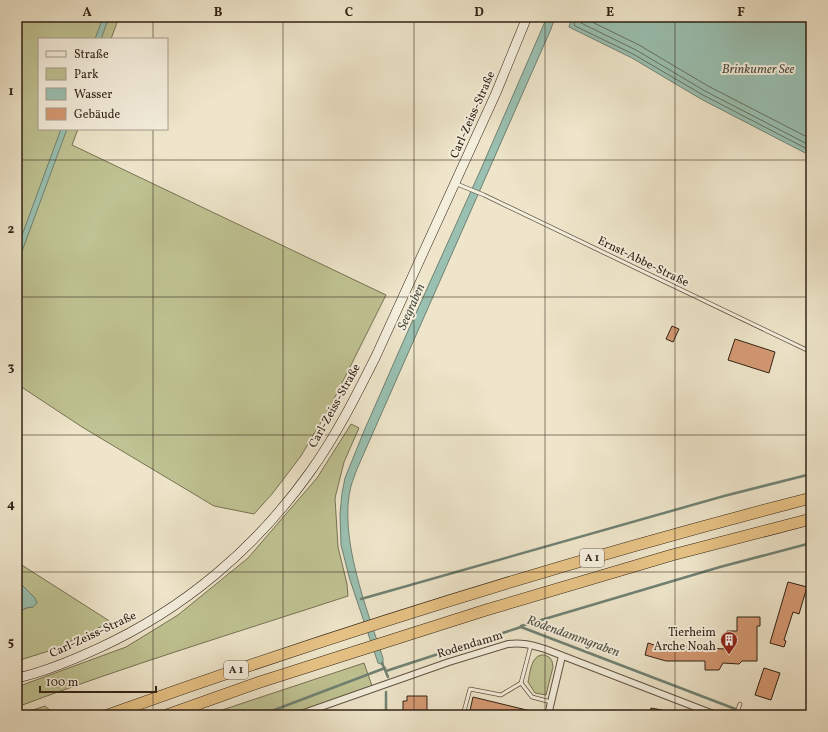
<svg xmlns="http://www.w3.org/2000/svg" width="828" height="732" viewBox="0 0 828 732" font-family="Vollkorn,serif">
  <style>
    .green { fill: #bfc292; stroke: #787254 }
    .water { fill: #9ac0b1; stroke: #708173 }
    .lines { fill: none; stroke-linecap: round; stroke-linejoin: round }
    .shore { stroke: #667163; stroke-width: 1 }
    .stream { stroke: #708173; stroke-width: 2.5 }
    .building { fill: #d59973; stroke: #312215 }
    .lane-casing { stroke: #605342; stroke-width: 4.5 }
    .street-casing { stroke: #605342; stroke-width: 8 }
    .secondary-casing { stroke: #312215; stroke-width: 10 }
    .highway-casing { stroke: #312215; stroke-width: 12 }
    .lane { stroke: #f4eedd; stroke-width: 3 }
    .street { stroke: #f4eedd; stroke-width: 6 }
    .secondary { stroke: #f4eedd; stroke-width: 9 }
    .highway { stroke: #e7c285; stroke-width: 11 }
    .grid { fill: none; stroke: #312215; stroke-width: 1; stroke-opacity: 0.55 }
    .labels { text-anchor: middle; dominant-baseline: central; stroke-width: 4; stroke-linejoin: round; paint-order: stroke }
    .shield { fill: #f4eedd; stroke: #6c5f51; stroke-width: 1 }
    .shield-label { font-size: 11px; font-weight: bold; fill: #312215 }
    .street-label { font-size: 12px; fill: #312215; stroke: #f4eedd }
    .poi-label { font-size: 12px; fill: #312215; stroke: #f4eedd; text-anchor: end }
    .water-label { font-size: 13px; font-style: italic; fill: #505144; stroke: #f4eedd }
    .neatline { fill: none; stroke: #312215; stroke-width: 1.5 }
    .grid-label { font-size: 13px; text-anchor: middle; font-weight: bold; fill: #312215 }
  </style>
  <rect width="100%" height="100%" fill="#eee5ca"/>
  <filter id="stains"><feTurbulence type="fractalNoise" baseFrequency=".005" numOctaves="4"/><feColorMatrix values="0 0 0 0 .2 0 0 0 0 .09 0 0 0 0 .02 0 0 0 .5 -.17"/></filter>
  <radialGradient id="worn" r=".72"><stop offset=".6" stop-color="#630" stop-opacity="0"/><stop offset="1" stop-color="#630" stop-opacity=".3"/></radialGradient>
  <path class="green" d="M17,17H119L111,39H39V129H78L72,145L386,295L330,407L301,456L272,494L254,514L214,506L82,427L17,384Z
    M351,424L359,428L344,462L335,498L338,547L347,584L348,596C238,632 126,666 17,707V687L126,647L178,615L248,558L317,478Z
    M17,562L111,622L52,650L17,661V613L26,608L33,607L29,592L17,580Z
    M541,655H545L550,658L552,661L553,667L546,695L535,693L528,682C530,673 531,657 541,655Z
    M364,663L372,686L301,715H207Z
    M45,706L52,712V715H18Z"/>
  <path class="water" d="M103,17H109L101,39H95Z
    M547,17H555L551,29L357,469C355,474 353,480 351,486C338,536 367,610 383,658V665L378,663L350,580L341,545L340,514L342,493L345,478L364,431L407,333L481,169Z
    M572,17H811V156L701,99L632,58L569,27Z
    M61,129H67L17,265V249Z
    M17,580L35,598L37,603L33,607L26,608L17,613Z"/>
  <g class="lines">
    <path class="shore" d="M576,17L574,24L575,26L633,54L703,95L811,151
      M581,17V23L636,50L705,91L811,146
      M587,17L588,20L639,45L708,86L811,139"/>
    <path class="stream" d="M361,599L724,496L811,474
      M521,626L720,567L811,543
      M382,663L388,677
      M386,671L521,627L751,715
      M261,715L385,668
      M386,715V692"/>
  </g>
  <path class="building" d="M672,326L679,329L673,342L666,339Z
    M735,339L775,352L769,373L728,360Z
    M788,582L807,587L799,614L793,612L784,640L786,641L784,647L770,643Z
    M737,617H760V626H757V661H742L739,664L723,663L719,670H705V661H666L645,655L648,643L660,647L702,646V648L727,649V631H737Z
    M764,668L780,673L771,700L755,695Z
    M407,696H427V715H403V701H407Z
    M473,697L539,713L538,715H469Z
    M651,708L662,710L661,715H649Z"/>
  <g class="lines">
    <g class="lane-casing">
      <path id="lane" d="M457,184L484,195L811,352
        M531,645L521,683L532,697L551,702
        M463,715L470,689L501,695L521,683
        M736,715L740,704"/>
    </g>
    <g class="street-casing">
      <path id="street" d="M298,715L449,662L508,644C521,642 532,645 545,649L716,715
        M548,715L562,656"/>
    </g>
    <g class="secondary-casing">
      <path id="secondary" d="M17,678C45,672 73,660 99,648C184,609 256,548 310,472C336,436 356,396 376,356L496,93L527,17"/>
    </g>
    <g class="highway-casing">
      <path id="highway" d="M108,715C339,632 574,559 811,498
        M167,715L260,682L486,610L672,555L811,519"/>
    </g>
    <use href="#lane" class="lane"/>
    <use href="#street" class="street"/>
    <use href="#secondary" class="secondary"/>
    <use href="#highway" class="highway"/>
  </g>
  <path class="grid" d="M153,17V39M283,17V715M414,17V715M545,17V715M675,17V715M153,129V715M17,160H811M17,297H811M17,435H811M17,572H811"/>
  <defs>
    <g id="building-pin" transform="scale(0.9)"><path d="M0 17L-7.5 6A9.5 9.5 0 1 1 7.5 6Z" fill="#8f2418" stroke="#f4eedd"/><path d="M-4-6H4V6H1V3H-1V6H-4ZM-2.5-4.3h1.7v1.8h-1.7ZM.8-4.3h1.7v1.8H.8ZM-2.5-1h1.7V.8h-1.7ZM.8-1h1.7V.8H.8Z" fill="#fff"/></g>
  </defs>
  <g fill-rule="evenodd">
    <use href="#building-pin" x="729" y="640"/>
  </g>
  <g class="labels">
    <g class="shield">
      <rect x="580" y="549" width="24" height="18" rx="3"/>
      <rect x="224" y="661" width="24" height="18" rx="3"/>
    </g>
    <g class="shield-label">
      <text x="592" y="558">A 1</text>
      <text x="236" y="670">A 1</text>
    </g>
    <g class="street-label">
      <text transform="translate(473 115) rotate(-66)">Carl-Zeiss-Straße</text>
      <text transform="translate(643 262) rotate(26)">Ernst-Abbe-Straße</text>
      <text transform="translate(335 406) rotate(-61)">Carl-Zeiss-Straße</text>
      <text transform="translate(93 635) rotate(-25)">Carl-Zeiss-Straße</text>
      <text transform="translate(470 645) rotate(-17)">Rodendamm</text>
    </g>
    <g class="poi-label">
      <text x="716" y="633">Tierheim<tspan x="716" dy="14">Arche Noah</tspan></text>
    </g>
    <g class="water-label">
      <text x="758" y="70">Brinkumer See</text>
      <text transform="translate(412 307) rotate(-66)">Seegraben</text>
      <text transform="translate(573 637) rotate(20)">Rodendammgraben</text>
    </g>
  </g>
  <rect width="828" height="732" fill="none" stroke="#eee5ca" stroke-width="44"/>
  <rect x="38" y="38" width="130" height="92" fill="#f4eedd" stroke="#a69c8d"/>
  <rect x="46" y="51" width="20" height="6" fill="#f4eedd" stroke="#a69c8d"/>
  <text x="74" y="58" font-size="12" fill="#312215">Straße</text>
  <rect x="46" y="68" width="20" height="12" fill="#bfc292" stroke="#a69c8d"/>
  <text x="74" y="78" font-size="12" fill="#312215">Park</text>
  <rect x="46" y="88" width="20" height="12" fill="#9ac0b1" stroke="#a69c8d"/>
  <text x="74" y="98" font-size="12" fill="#312215">Wasser</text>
  <rect x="46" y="108" width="20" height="12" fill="#d59973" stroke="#a69c8d"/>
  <text x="74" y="118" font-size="12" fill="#312215">Gebäude</text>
  <path d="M40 686v6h116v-6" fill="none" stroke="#312215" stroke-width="2"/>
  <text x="46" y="686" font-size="12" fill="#312215" stroke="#f4eedd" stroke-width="3" paint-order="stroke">100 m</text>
  <rect x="22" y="22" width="784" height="688" class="neatline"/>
  <g class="grid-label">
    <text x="87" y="16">A</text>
    <text x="218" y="16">B</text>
    <text x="349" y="16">C</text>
    <text x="479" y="16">D</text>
    <text x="610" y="16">E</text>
    <text x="741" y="16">F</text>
    <text x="11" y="95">1</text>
    <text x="11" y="233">2</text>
    <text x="11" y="371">3</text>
    <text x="11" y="508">4</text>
    <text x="11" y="646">5</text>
  </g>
  <rect width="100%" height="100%" filter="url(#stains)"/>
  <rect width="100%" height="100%" fill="url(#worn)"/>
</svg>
